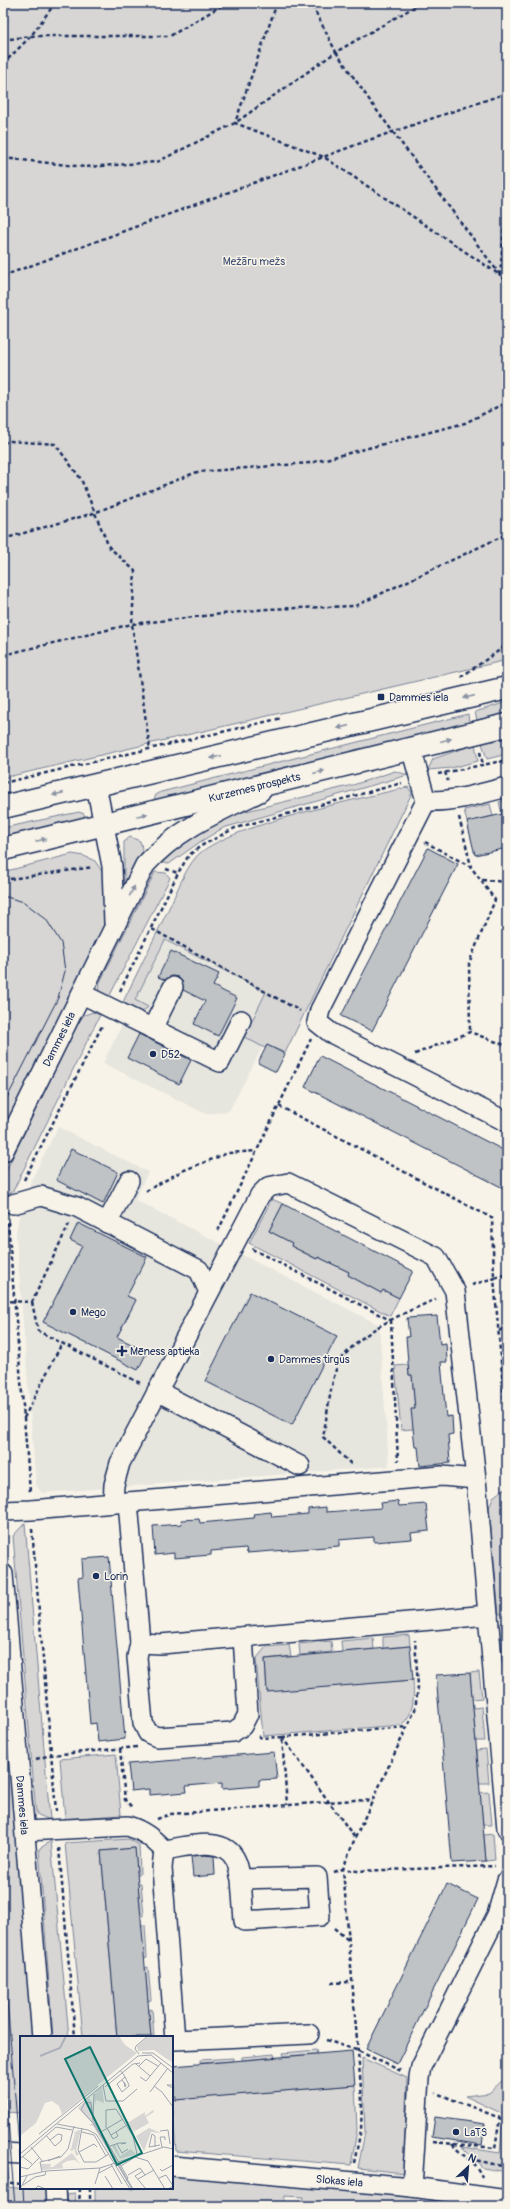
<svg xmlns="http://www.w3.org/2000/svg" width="510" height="2209" viewBox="0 0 510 2209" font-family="Pangolin,sans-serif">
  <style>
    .built { fill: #e6e5de }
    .green { fill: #d7d6d4; stroke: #798299 }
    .building { fill: #c0c3c5; stroke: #1b2f5e }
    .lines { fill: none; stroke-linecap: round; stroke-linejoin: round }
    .minor-casing { stroke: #1b2f5e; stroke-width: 22 }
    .major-casing { stroke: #1b2f5e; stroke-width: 25 }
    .path { stroke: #1b2f5e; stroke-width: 2.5; stroke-dasharray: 4 3; stroke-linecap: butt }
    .minor { stroke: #f7f3e8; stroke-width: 19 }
    .major { stroke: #f7f3e8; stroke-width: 22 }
    .tram { stroke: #1b2f5e; stroke-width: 1 }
    .oneway { fill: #8991a3 }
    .poi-dot { fill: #1b2f5e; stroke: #f7f3e8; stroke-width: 1.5 }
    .labels { text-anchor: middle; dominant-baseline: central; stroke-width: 3; stroke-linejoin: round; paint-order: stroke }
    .park-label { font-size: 11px; fill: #415076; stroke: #f7f3e8 }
    .poi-label { font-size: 11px; fill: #1b2f5e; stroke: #f7f3e8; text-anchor: start }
    .street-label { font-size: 11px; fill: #1b2f5e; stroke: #f7f3e8 }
    .inset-river { fill: none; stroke: #acb0b9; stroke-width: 2 }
    .inset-road { fill: none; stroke: #9fa5b1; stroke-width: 1 }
    .view { fill: #0f766e; fill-opacity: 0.15; stroke: #0f766e; stroke-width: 2 }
    .inset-edge { fill: none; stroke: #1b2f5e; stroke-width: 2 }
  </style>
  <rect width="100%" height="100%" fill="#f7f3e8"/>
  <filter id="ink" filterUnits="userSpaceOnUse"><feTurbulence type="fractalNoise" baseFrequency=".025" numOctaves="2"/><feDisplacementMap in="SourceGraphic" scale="8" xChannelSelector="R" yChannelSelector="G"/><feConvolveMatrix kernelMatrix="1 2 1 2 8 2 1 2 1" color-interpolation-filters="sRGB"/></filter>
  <g filter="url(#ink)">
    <path class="built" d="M165,940L267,992L244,1037L263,1046L229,1111L206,1114L103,1063Z
      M58,1127L148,1172L135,1200L379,1325L389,1466L42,1493L36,1485L16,1234L20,1211L32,1179Z"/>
    <path class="green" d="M3,3H507V660L3,778Z
      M507,702V713L477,720L475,712Z
      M468,714L469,723L153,802L156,795L161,792Z
      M507,736V754L487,759L482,743Z
      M475,744L478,761L451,768L428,770L433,759Z
      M395,771L408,775L223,828L200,842L169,864L162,863L188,838L226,816L353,785Z
      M408,787L412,793L285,1053L267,1045L265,1048L244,1037L266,992L165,940L135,1000L148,1007L141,1013L121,1006C137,973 153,941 169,908C177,892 184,871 196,857C223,826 364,798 408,787Z
      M507,800V813L502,814L499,802Z
      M490,804L493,816L467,822L464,810Z
      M79,812L84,814L85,817L3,837V828Z
      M130,837L140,841C147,857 132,877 124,892V842Z
      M72,854L84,856L95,861L103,873L106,924L3,1133V872Z
      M155,872L166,873L170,878L108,999C101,994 98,991 100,982Z
      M93,1012L100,1015L13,1191L7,1195H3V1177L78,1023L84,1015Z
      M272,1199L283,1204L269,1231L292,1243L291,1246L316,1259L318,1257L349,1272L348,1275L381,1293L383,1290L399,1298L390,1316L249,1243Z
      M408,1365L409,1375H412L415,1409L413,1429L401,1430L395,1366Z
      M505,1488L507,1511V1614H499L489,1508L493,1497Z
      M25,1523L50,1820L36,1814L13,1536Z
      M507,1623V1694H505L499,1624Z
      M409,1635L410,1646L383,1648V1637Z
      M373,1638L374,1649L342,1652L341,1641Z
      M331,1641L332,1652L300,1655L299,1644Z
      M289,1645L291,1656L265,1659L267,1691L413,1680C414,1694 415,1715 401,1725L263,1736L256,1659L266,1647Z
      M479,1672L482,1698L472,1699L470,1673Z
      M3,1686L32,2037H21V2113L3,2112Z
      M482,1707L485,1741H476L473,1708Z
      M486,1749L489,1783H479L477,1750Z
      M116,1754L121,1815L65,1819L60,1759Z
      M489,1792L492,1825H483L480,1793Z
      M493,1834L495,1860L486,1861L484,1835Z
      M129,1839L139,1845L140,1874H137L135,1848L101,1851L117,2037H83L65,1843Z
      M51,1841L69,2037H53L39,1849Z
      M138,1883H141L144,1916H141Z
      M141,1925H145L147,1958L144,1959Z
      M148,1967L151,2000L148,2001L145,1968Z
      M152,2009L154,2037H151L149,2010Z
      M316,2050L317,2054L284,2056L283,2053Z
      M274,2054L275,2057L242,2060V2057Z
      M233,2058V2061L200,2063V2060Z
      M362,2058L407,2078L404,2173L358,2168L365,2132Z
      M507,2062V2172L483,2168L462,2147L500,2153L503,2114L465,2096L489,2093L506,2077Z
      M355,2085L357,2130L351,2165L176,2151L172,2100Z
      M3,2164H7L9,2179H3Z
      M172,2176L423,2197L418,2206H302L303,2197L285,2196L284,2206H95V2188H172Z
      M3,2187L45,2190L46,2206H3Z
      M75,2193L74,2206H67L66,2194Z"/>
    <path class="building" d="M507,813V848L475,855L467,822Z
      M428,848L458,864L372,1031L341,1016Z
      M171,951L219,974L213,986L237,998L218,1036L194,1024L205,1001L183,990L182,981L178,977L172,976L165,980L158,977Z
      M139,1034L191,1060L179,1084L127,1058Z
      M267,1045L285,1054L276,1072L258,1063Z
      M320,1056L507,1152V1190L305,1087Z
      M71,1149L118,1172L103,1204L56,1180Z
      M283,1204L413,1271L399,1298L383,1290L381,1293L348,1275L349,1272L318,1257L317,1259L291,1246L292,1243L269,1231Z
      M78,1223L147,1257L127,1296L136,1300L117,1337L147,1352L138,1370L43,1322L82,1246L70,1240Z
      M250,1292L337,1336L292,1425L205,1381Z
      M437,1316L440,1344L446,1343L447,1362H441L446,1417L452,1416L453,1434L448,1435L450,1463L420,1466L418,1447H415L411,1409H415L412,1375H409L406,1337H409L407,1318Z
      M398,1501L399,1506L426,1504L429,1531L411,1533L412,1539L374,1542V1537L339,1540V1546L247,1553L246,1548L211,1551V1555L174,1558V1553L155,1555L153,1526L182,1524L181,1520L199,1519L200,1523L254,1518L253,1514L271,1512L272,1517L308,1514V1509L326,1507V1512L381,1508L380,1503Z
      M109,1557L125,1739L98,1742L96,1723L90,1724L78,1578L83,1577L82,1559Z
      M410,1646L413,1680L267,1692L265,1659Z
      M470,1673L486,1861L452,1863L436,1675Z
      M274,1752L277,1779L259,1780V1786L222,1789V1783L186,1786L187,1792L149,1795V1789L131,1791L128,1764Z
      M135,1848L151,2037H117L101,1851Z
      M204,1855L214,1856L215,1875L193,1877L191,1856Z
      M447,1884L478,1899L397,2064L366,2049Z
      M352,2051L355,2085L176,2100L173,2066Z
      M435,2117L485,2124L482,2145L432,2137Z"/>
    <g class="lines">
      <g class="minor-casing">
        <g id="minor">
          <path d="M411,748L426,801L320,1010L317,1022L331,1033L507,1122"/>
          <path d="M96,785L112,866L114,923"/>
          <path d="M426,801C454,802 480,794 507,787"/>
          <path d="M82,994L220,1062L241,1020"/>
          <path d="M152,1029L173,987"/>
          <path id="s1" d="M3,1152L145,865C177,829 218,812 260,792"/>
          <path d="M13,1204L41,1196L77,1207L199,1270L209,1292"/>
          <path d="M107,1223L129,1181"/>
          <path d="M157,1391L300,1466"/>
          <path d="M113,1502L114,1485L120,1463L260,1195L268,1187L288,1183L436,1257L455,1291L476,1479L507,1829"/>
          <path d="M128,1502L140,1643L137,1657L143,1723L148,1733L157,1737L233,1732L242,1726L248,1714L243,1637"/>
          <path d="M3,1511L31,1510L442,1476L476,1479"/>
          <path id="s2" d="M3,1574L42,2037"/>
          <path d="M140,1643L161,1644L488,1615"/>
          <path d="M25,1831L128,1826C144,1831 153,1839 164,1850"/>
          <path d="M164,1850C185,1847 225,1834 236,1861C239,1867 239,1874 241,1879L317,1877L320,1916L244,1921L241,1879"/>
          <path d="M164,1850L162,1868L175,2040L309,2034"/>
          <path d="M3,2153L21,2154"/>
          <path id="s3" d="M172,2166L412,2187L507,2200"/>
          <path d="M412,2187L419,2078L421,2067L497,1915L507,1880"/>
          <path d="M55,2188L56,2206"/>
        </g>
      </g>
      <g class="major-casing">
        <g id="major">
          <path d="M3,807L507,688"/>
          <path id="s4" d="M3,849L507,725"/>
        </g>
      </g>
      <path class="path" d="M277,3L235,123L324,157L500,275L507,195
        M421,3L336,52L375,108L507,284
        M3,40L31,36H170L226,3
        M3,64L31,36L55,3
        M3,158L85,167L157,162L235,123L336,52L311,3
        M3,276L369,140L507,93
        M3,443L10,441L55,444L81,479L109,547L135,571L132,624L150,749
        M3,539L94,513L197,472L310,463L465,423L507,402
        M3,655L132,624L267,609L355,606L507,534
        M461,677L504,647L507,639
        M480,752L483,765
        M445,772L448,781
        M438,774L507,760
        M3,783L282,718
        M459,817L471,866
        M425,842L471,867L495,900L469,963L470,1032
        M166,869L178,873
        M3,880L93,867
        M482,880L507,882
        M152,929L300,1011
        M120,991L178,873L189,855L201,846L235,828L402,783
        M415,1054L470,1032L507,1046
        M279,1106L492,1218L494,1278L507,1274
        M24,1180L103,1024
        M146,1191L182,1171L228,1153L256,1151
        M8,1222L30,1492
        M218,1231L311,1039
        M252,1249L390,1320
        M472,1285L494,1278L507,1434
        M3,1301L32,1302L69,1224
        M32,1302L38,1331L140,1383
        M391,1320L398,1461
        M499,1331L507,1326
        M24,1418L62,1343
        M351,1464L323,1437C326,1423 332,1375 338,1365C359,1330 401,1315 436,1299
        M32,1529L56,1811
        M258,1736L262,1738L282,1737L287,1805
        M282,1737L407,1727
        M282,1737L355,1838
        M120,1749L125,1800L132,1807
        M36,1759L51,1755L137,1747
        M157,1819L171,1814L354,1800L373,1801
        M59,1848L75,2037
        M334,1872L343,1869L357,1871L495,1866
        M334,1928L348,1940
        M331,1983L351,1982
        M326,2040L356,2050L401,2071
        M433,2142L495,2148L500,2118L436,2093
        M452,2144C462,2156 476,2162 482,2177
        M470,2159L507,2167
        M354,2163L361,2130L362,2101L343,1869L355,1838L415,1710L418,1687L415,1640
        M3,2182L21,2184
        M90,2188V2206
        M79,2206L80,2188"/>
      <use href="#minor" class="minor"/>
      <use href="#major" class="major"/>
      <path class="tram" d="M3,896L24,902L46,919L61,943L65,971L58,998L3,1106
        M3,1953L21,2169
        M3,2060L15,2206
        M23,2188L24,2206"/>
    </g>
    <defs><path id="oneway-solid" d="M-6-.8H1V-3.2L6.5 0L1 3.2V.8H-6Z"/></defs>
    <g class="oneway">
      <use href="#oneway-solid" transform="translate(469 697) rotate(167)"/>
      <use href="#oneway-solid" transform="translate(343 727) rotate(167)"/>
      <use href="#oneway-solid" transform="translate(446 740) rotate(-14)"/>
      <use href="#oneway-solid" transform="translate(216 757) rotate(167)"/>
      <use href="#oneway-solid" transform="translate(319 772) rotate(-14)"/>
      <use href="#oneway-solid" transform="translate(58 794) rotate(167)"/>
      <use href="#oneway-solid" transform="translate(142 815) rotate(-13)"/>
      <use href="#oneway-solid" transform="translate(41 840) rotate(-14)"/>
      <use href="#oneway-solid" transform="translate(132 891) rotate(-63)"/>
    </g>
  </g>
  <g class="poi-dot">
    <rect x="377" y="693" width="8" height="8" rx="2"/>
    <circle cx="153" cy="1054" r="4"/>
    <circle cx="73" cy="1312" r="4"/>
    <path d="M120 1345h4v4h4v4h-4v4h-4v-4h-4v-4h4z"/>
    <circle cx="271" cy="1359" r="4"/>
    <circle cx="96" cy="1576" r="4"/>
    <circle cx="456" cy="2132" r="4"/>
  </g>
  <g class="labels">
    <g class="park-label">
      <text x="254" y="261">Mežāru mežs</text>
    </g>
    <g class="poi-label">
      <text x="389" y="697">Dammes iela</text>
      <text x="161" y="1054">D52</text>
      <text x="81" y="1312">Mego</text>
      <text x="130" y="1351">Mēness aptieka</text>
      <text x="279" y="1359">Dammes tirgus</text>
      <text x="104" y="1576">Lorin</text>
      <text x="464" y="2132">LaTS</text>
    </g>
    <g class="street-label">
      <text stroke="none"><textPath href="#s4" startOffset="259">Kurzemes prospekts</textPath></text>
      <text stroke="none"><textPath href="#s1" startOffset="126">Dammes iela</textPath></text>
      <text stroke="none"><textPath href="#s2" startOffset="232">Dammes iela</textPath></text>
      <text stroke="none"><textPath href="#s3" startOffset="168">Slokas iela</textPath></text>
    </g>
  </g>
  <g transform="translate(20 2036)">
    <rect width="153" height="153" fill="#f7f3e8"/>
    <path d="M0,0H99L105,9L117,17L42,78L39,70L32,65L25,67L16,87L0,100ZM129,0H153V27L134,14L118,15L117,10ZM82,50L84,67L76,64L75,68L74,58ZM69,62L72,66L74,86L72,87L58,72ZM133,74L134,76L126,81L129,87L115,95L112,91L116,98L110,92L113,98L105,82L109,86L125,76V80ZM75,86L97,124L94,125L73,90L69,89ZM129,92L141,97L131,96L124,115L116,100ZM59,94H61L56,114L59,118L56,120L54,113L52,115L49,113H51L55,97H53ZM95,108L100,120L111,113L116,118L100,123L92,110ZM52,117L60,128L55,124L47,125L42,128L43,132L59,131L22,134L21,128H31L30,131H33Z" fill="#d7d6d4"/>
    <path class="inset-river" d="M20,20L40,12L46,0"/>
    <path class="inset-road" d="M122,17H133L153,32M119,18L115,13L116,10L128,0M116,28L130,40M119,30L126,23L138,30M100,34L104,39L109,49V50L102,56L97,48L105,41M120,41L126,45L141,27M102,44L106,49L105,51L104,46M83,49L86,65H103L117,53M153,49H147L153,52M134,50L142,56L153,71M85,51L113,28L120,27M130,56L148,32M74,58L73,82L108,142L105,146M37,88L68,94L76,98L110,153M62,92L58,114L64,126H76L89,118M86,92V74L96,73L113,100L117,118M87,92L93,103L98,100L96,96M140,95L148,94L150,108M62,96L74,99L86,120M81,96L103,83M19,98L78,50M132,98L129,111L140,109M132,98L135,100V111M26,99L34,109L35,110L41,105L42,99L38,98L30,104M91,99L107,89M97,108L102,117L108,113M90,110L99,107H106L101,108M11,111L23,126M142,111L140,101H145V104M59,116L74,108L77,111M0,118L118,20L131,19L153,37M2,120L12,128M0,123L36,91L52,94M28,125L40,120M91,128L102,148M101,130L115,121L128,125L145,153M0,131L8,133L19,122M140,133L142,135L153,129M123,135L115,140L126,153M22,136L20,126L41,121L48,113L54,90M79,137L92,130M108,139L120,132L125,139M85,140L93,153M0,141L26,135L80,132L144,111L153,113M139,142L146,139L153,150L148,153M118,143L134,134M75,148L80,132M3,149L15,141L25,139L26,135M0,153L7,140M15,153L18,150L26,153M112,153L73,87L61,74L65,66L71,67L73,85L113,153"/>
    <path class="view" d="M70,11L122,117L97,129L45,23Z"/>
    <rect width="153" height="153" class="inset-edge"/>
  </g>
  <rect width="510" height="2209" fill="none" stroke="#f7f3e8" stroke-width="16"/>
  <rect x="8" y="8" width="494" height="2193" fill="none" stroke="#1b2f5e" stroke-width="1.5" filter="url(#ink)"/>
  <g transform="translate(468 2167) rotate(26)" stroke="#f7f3e8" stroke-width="3" paint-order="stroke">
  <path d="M0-3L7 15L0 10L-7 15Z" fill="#1b2f5e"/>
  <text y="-6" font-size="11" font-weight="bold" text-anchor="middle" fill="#1b2f5e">N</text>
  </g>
</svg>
